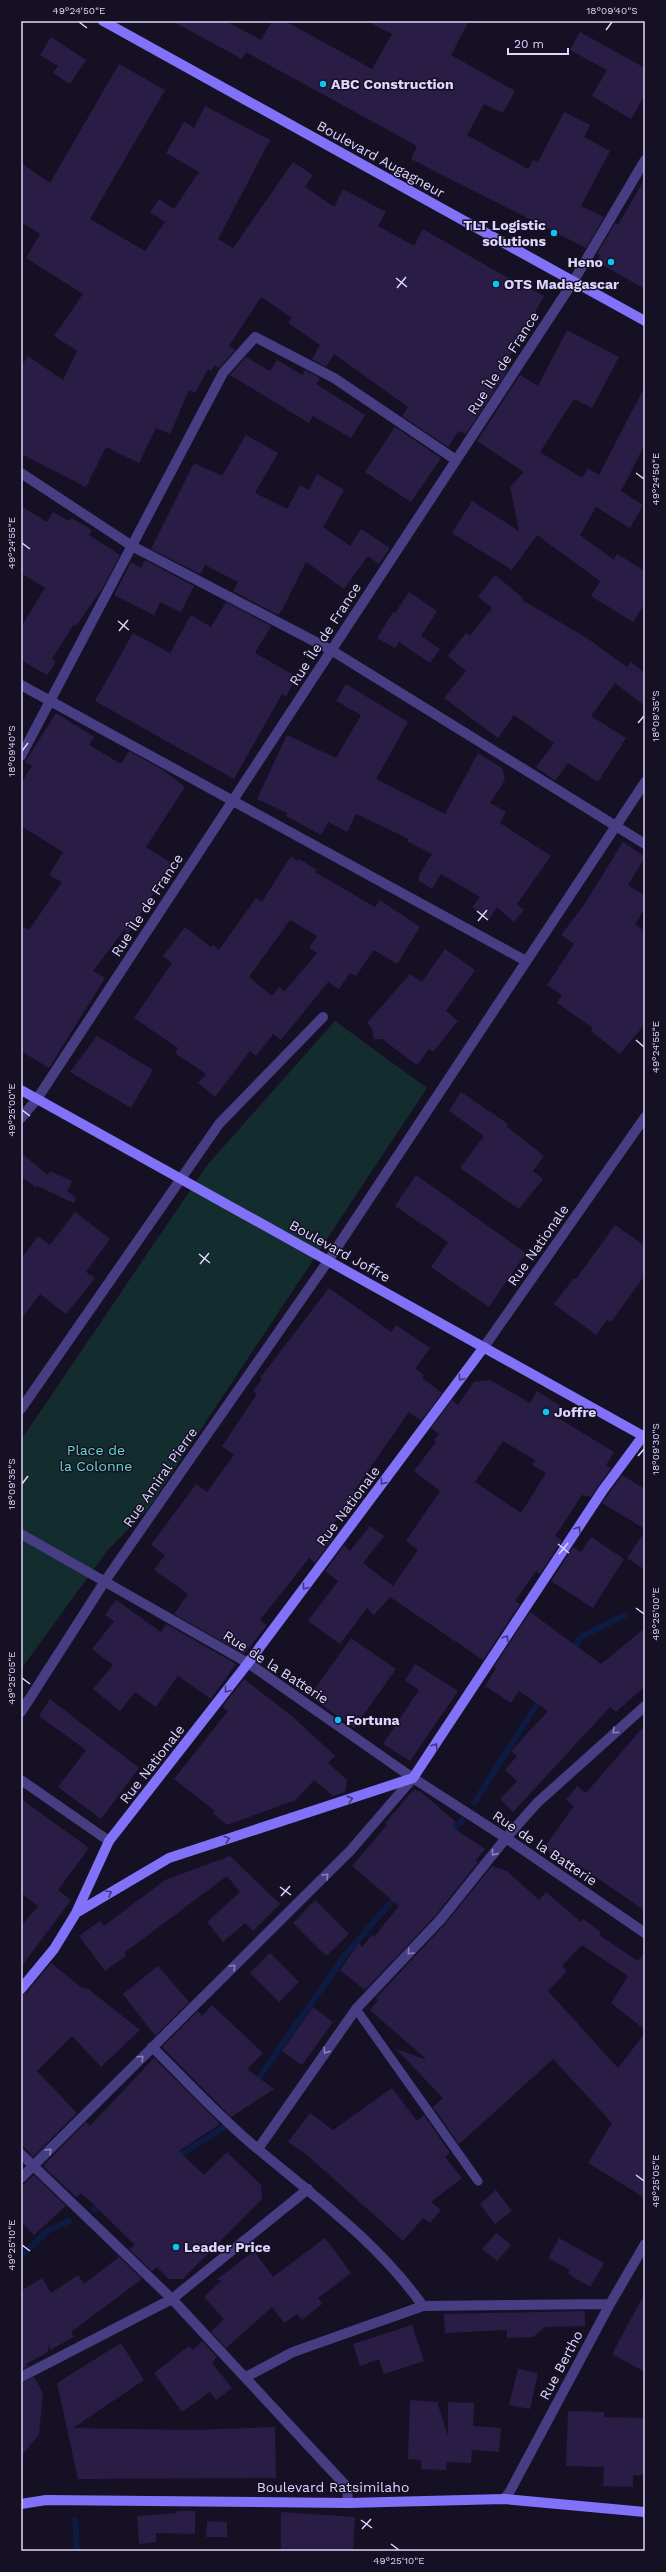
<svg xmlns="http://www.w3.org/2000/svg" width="666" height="2572" viewBox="0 0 666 2572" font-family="'Work Sans',sans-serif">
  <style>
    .green { fill: #132d2f }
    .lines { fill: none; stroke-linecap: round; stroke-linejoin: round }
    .stream { stroke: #0d1b42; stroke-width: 6 }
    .building { fill: #291d45; fill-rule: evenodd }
    .lane { stroke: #473d82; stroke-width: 9 }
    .street { stroke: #473d82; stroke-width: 10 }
    .secondary { stroke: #8272f9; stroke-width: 10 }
    .oneway { stroke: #41377a }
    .oneway2 { stroke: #8b82b9 }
    .ticks { fill: none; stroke: #ded6fd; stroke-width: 1.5 }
    .poi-dot { fill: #0bc5f4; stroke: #161025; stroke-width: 1.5 }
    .labels { text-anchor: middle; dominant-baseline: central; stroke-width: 3; stroke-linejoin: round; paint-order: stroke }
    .poi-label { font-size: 14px; font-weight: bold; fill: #ded6fd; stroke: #161025; text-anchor: start }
    .street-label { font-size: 14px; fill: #ded6fd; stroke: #161025 }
    .park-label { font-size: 14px; fill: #65dac9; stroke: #161025 }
    .neatline { fill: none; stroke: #ded6fd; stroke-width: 1.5 }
    .ticks-label { font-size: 10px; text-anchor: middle; fill: #ded6fd }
  </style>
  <rect width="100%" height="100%" fill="#161025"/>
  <path class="green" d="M335,1021L427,1088L148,1509L107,1551L21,1669V1440L208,1164Z"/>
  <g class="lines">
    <path class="stream" d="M571,1652L581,1637L625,1615
      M474,1803L541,1698
      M449,1834L462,1821
      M260,2076L346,1954L398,1894
      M176,2158L223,2128
      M94,2209L103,2203
      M21,2256L49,2230L69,2221
      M75,2520L77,2551"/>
  </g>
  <path class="building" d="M172,21H226L261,40L272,21H285L372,69L392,34L367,21H469L451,55L515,91L503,113L484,104L467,135L528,169L533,160L538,162L564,112L590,125L584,137L610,151L581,206L604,217L586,248L411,159L417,146L246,52L242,59Z
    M580,32L645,68V95L631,119L592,96L607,70L570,50Z
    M51,37L86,60L70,84L53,73L58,66L40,55Z
    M119,64L165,90L90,219L145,251L165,222L150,212L159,199L174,209L199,172L166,153L184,122L194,128L205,106L270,140L218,239L233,248L293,162L313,175L305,187L334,207L343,189L386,212L378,226L414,246L423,229L508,278V277L544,296L505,365L509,368L466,434L461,431L457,433L448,447L402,416L408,407L334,354L326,367L312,359L320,345L288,323L292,318L261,297L229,346L235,350L219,368L215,365L211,371L208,369L195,393L189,390L170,434L156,428L139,463L106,447L86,487L21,454V367L28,356L63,380L77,351L54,336L83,294L26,258L40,234L21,222V163L50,183Z
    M645,178V289L597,262L600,255L597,254L615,223L618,225Z
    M567,330L619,357L592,408L574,399L540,452L582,478L588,468L599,475L645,386V444L621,491L643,505L630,528L596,507L580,535L614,560L617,554L645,571V603L633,622L591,596L600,581L537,535L512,570L452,533L472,501L519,531L510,487L524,472L477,441L520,375L538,386Z
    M246,357L270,371L277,360L302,375L305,370L320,378L316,384L365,415L351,438L313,416L309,423L230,375Z
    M395,427L441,458L411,502L365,472Z
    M246,435L278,453L255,493L287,509L300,485L309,490L317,474L344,490L323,527L350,546L361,529L390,548L379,564L368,556L344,589L306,562L282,610L278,615L233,591L238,582L205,565L200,574L151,549L194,463L222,476Z
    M21,506L47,522L53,512L69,521L72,518L92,530L89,535L120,555L102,589L76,626L74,624L52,659L56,662L47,675L21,660V627L45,588L21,573Z
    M145,560L194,586L181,612L160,602L154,615L114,595L131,562L141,568Z
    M495,575L523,598L522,600L587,638L627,667L631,662L645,673V706L615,683L591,716L626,738L598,782L568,763L555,781L536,767L554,743L514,715L498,738L444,698L466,671L448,656L466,633L470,636L492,608L478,597Z
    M409,592L437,611L421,636L440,649L430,663L399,642L395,648L377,638L393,612L395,613Z
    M226,602L271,626L255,653L297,677L286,696L282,694L234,779L95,701L133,633L170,653L191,615L211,627Z
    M346,684L408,722L376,779L445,814L478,753L502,768L505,780L490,803L506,812L500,823L551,856L517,904L524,910L514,922L497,907L489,919L472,907L480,897L441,874L432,889L419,881V875L432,854L407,841L409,839L356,814L347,832L328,822L321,835L286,816L287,813L257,799L287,735L336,758L361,715L336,701Z
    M56,713L94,737L89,745L121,764L129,751L163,770L185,787L146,847L173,864L128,933L124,930L93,971L105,978L49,1068L21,1051V926L29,930L62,882L49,875L63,852L21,826V784L32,766L25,762Z
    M623,842L645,857L628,885L645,896V908L635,924L645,931V1024L620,1054L591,1031L593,1028L557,1003L562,995L547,985L574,944L561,935L584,905Z
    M291,856L298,861L299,859L317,870L315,872L375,907L380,900L420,927L397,964L374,950L356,976L350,973L339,989L328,982L281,1040L273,1034L256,1056L250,1051L215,1097L198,1083L206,1074L175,1053L178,1048L134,1018L172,963L163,956L185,927L211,947L213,945L219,950L256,898L262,902ZM290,920L317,936L309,948L317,953L285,991L279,987L272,996L249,977Z
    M445,949L475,970L446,1011L458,1021L433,1052L429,1049L417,1065L382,1039H374L372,1029L367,1023L410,974L422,982Z
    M97,1036L153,1070L131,1108L70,1072Z
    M461,1092L508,1124L506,1126L544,1156L533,1171L543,1179L519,1209L460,1168L484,1136L449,1111Z
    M21,1153L48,1175L50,1171L72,1181L67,1191L76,1198L74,1203L37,1186L36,1188L21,1176Z
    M416,1175L526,1253L489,1307L431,1267L448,1242L395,1206Z
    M75,1212L110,1239L86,1272L95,1278L66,1314L40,1294L21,1319V1259L38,1236L50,1245Z
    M615,1225L645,1246V1275L611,1322L607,1320L596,1335L554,1304L574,1278L576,1279Z
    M329,1288L391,1332L396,1325L430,1348L415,1369L424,1375L422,1378L442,1393L421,1421L409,1412L354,1491L357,1493L327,1532L334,1537L315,1563L309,1558L260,1620L267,1625L244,1654L174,1614L188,1594L154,1570L165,1555L151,1545L196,1484L207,1492L234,1455L222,1446L257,1394L253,1391L262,1379L260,1378Z
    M490,1380L530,1403L537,1391L564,1408L558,1418L614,1452L606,1465L611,1468L591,1497L582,1495L555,1536L562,1540L540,1574L536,1571L515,1601L520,1604L483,1660L390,1597L374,1615L367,1608L340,1644L308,1621L338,1581L325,1571L344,1545L350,1551L370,1526L384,1536L363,1563L393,1586L418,1550L406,1541L440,1491L414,1471L436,1442L434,1440L439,1434L431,1428L452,1400L458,1405L474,1382ZM503,1441L535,1460L532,1465L546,1473L521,1513L475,1482Z
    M622,1475L645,1489V1529L602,1503Z
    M645,1531V1570L627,1558Z
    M591,1537L624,1559L593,1608L551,1581L573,1547L581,1552Z
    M116,1600L161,1632L166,1624L236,1664L211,1699L178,1676L156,1707L135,1692L120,1711L93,1689L113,1665L92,1649L114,1621L105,1615Z
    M530,1612L601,1664L645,1628V1686L616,1712L610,1707L513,1812L500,1799L517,1781L505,1770L517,1756L511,1751L548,1711L519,1691L511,1703L485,1686L496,1668L494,1667Z
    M351,1638L396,1669L354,1728L310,1696Z
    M415,1664L458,1691L410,1761L383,1744L419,1690L405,1680Z
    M244,1679L293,1717L335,1756L328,1763L347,1780L345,1792L333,1796L314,1780L296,1800L227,1825L213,1813L215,1811L174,1779L228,1711L222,1707Z
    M50,1699L139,1768L101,1819L58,1787L86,1750L39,1716Z
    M645,1725V1911L574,1862L570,1867L544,1848L574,1806L566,1800L577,1786L586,1793Z
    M415,1790L421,1792L456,1822L452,1827L485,1849L475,1861L478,1862L436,1915L365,1990L340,1970L359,1943L362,1947L372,1935L374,1937L399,1906L352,1866L387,1825L385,1823L411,1793Z
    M21,1799L89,1848L58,1890L71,1900L21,1967V1926L38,1906L21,1893Z
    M230,1856L280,1904L253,1931L245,1923L223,1942L207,1922L240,1892L227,1876L124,1953L126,1956L105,1971L79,1936L100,1921L104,1926L165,1880Z
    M492,1866L507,1871L539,1900L546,1892L581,1922L583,1919L601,1932L599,1935L638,1961L645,1952V2030L611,2003L628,1976L582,1945L562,1966L567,1971L548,1991L618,2068L645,2033V2198L588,2163L612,2123L553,2059L459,2144L433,2107L443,2098L396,2049L427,2060L370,2010L378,2000L376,1998L446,1923Z
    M315,1900L349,1934L326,1956L293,1923Z
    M270,1953L299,1982L279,2002L250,1973Z
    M51,1963L82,1988H87L140,2030L101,2067L72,2036L37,2071L77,2113L33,2157L21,2144V1995L26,1993Z
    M158,1966L189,2002L155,2036L123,1994Z
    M212,2005L263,2053L247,2069L274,2089L231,2117L162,2047L198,2011L202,2016Z
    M313,2007L333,2022L302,2065L282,2051Z
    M154,2058L220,2124L179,2151L204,2175L227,2152L261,2185L262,2199L183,2279H169L157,2267L152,2271L129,2249L135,2245L88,2199L81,2193L76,2197L43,2166L86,2122L90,2126Z
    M392,2088L417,2121L424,2115L450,2153L445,2157L462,2178L431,2202L441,2210L430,2223L423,2218L403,2241L306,2154L288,2142L310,2113L333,2130Z
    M34,2175L66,2206L34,2235L21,2221V2187Z
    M496,2190L512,2211L495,2224L480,2204Z
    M496,2233L511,2245L497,2261L482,2249Z
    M325,2238L351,2273L318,2298L322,2304L302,2320L297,2314L284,2323L272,2307L226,2348L211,2332L224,2319L204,2297L222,2280H216L254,2251L273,2277Z
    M559,2238L604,2263L590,2287L568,2274L570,2270L548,2258Z
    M119,2257L142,2279L71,2332L74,2337L50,2350L49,2343L48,2352L26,2364L28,2366L21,2370V2291L42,2278L51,2293L78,2275L84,2284Z
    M645,2293V2372L612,2354Z
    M585,2311V2326L545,2327L533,2337L507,2338V2330L445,2333L444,2314Z
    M412,2325L424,2361L384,2374L379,2359L360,2366L353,2344Z
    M202,2341L217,2357L212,2363L232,2388L216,2400L210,2392L182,2412L154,2373L189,2346L193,2350Z
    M121,2343L144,2380L73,2428L192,2430L275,2427L276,2478L78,2479L57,2383Z
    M518,2369L538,2373L530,2409L509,2405Z
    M34,2377L43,2393L39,2434L21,2457V2383Z
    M410,2400L437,2402L448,2436V2402L474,2403L473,2426L501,2428L499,2452L472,2450L471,2463L447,2462L446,2470L421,2469V2460L408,2459Z
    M568,2411L604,2412V2417L645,2418V2475H633V2487L603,2486L604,2467L566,2466Z
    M177,2511H195V2534L156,2533V2542L139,2544L137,2516L177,2513Z
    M281,2512L355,2517L353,2551L281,2549Z
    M207,2521L227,2522V2537H206Z"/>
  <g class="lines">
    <path class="lane" d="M356,2009L478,2181"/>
    <path class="street" d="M21,473L132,546L331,650L645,844
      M21,685L526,961
      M21,756L223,373L255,337L334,378L456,460
      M21,1118L37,1099L573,282L645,160
      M484,1347L645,1117
      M21,1409L219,1124L323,1017
      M21,1534L248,1663L413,1778L506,1838L645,1933
      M21,1712L105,1581L328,1261L645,782
      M21,1780L109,1841
      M152,2047C187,2081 221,2119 259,2150C317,2198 379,2244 423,2306
      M258,2149L356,2009L441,1919L506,1838L537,1803L645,1706
      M21,2154L172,2299L347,2487L348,2503
      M21,2178L350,1851L413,1778
      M21,2377L172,2299L308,2189
      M246,2377L293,2352L423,2306L610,2304
      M504,2499L509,2493L610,2304L645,2244"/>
    <path class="secondary" d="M103,21L645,321
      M21,1090L645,1437
      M76,1913L169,1858L413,1778L603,1490L643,1436
      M21,1989L54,1949L76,1913L109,1841L248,1663L484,1347
      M21,2504L46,2500L348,2503L504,2499L645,2512"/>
  </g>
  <defs><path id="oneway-chevron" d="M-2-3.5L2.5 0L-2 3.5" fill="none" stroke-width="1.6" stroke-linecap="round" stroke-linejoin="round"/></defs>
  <g class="oneway">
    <use href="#oneway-chevron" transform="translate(461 1378) rotate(127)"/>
    <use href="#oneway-chevron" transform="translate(383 1482) rotate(127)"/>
    <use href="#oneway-chevron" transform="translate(578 1529) rotate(-57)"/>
    <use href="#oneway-chevron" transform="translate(305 1587) rotate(127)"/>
    <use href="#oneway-chevron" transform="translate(506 1638) rotate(-57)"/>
    <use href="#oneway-chevron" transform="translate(227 1690) rotate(128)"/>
    <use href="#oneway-chevron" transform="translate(435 1746) rotate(-57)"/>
    <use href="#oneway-chevron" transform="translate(350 1799) rotate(-18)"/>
    <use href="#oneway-chevron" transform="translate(227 1839) rotate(-18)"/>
    <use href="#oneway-chevron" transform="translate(109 1893) rotate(-30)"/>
  </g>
  <g class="oneway2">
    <use href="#oneway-chevron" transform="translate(615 1731) rotate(137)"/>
    <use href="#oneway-chevron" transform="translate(494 1853) rotate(129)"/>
    <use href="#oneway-chevron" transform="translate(326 1876) rotate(-45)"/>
    <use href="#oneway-chevron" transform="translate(410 1952) rotate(133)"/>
    <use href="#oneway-chevron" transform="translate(233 1967) rotate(-45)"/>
    <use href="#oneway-chevron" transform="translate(326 2051) rotate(125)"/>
    <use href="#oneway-chevron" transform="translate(141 2058) rotate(-45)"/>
    <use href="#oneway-chevron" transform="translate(49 2151) rotate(-45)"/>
  </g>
  <path class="ticks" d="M79,22L87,28M606,30L612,22M396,278L407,287M397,288L406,277M636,473L644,479M22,543L30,549M118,621L129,630M119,631L128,620M638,723L644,716M22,751L28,743M477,911L488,920M478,921L487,910M636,1040L644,1047M22,1110L30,1116M199,1254L210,1263M200,1264L209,1253M638,1456L644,1449M22,1484L28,1476M558,1544L569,1553M559,1554L568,1543M636,1608L644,1614M22,1678L30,1684M280,1887L291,1895M281,1896L290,1886M636,2175L644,2181M22,2245L30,2251M361,2520L372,2528M362,2529L371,2519M391,2544L399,2550"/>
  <g class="poi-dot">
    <circle cx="323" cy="84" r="4"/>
    <circle cx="554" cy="233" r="4"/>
    <circle cx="611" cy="262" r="4"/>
    <circle cx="496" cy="284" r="4"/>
    <circle cx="546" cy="1412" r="4"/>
    <circle cx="338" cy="1720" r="4"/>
    <circle cx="176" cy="2247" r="4"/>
  </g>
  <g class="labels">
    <g class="poi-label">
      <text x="331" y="84">ABC Construction</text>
      <text x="546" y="225" text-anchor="end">TLT Logistic<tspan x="546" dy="16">solutions</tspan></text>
      <text x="603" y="262" text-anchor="end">Heno</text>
      <text x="504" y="284">OTS Madagascar</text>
      <text x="554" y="1412">Joffre</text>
      <text x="346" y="1720">Fortuna</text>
      <text x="184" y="2247">Leader Price</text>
    </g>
    <g class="street-label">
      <text transform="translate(381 159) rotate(29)">Boulevard Augagneur</text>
      <text transform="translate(503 363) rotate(-57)">Rue Île de France</text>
      <text transform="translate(325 634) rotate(-57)">Rue Île de France</text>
      <text transform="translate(147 905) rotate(-57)">Rue Île de France</text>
      <text transform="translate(538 1245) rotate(-55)">Rue Nationale</text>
      <text transform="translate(340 1251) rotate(29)">Boulevard Joffre</text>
      <text transform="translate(160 1477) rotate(-55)">Rue Amiral Pierre</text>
      <text transform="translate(348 1506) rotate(-53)">Rue Nationale</text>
      <text transform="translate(276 1667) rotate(33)">Rue de la Batterie</text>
      <text transform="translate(152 1764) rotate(-52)">Rue Nationale</text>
      <text transform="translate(545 1848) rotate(34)">Rue de la Batterie</text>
      <text transform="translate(561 2365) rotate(-62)">Rue Bertho</text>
      <text x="333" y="2487">Boulevard Ratsimilaho</text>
    </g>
    <g class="park-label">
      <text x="96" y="1450">Place de<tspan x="96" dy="16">la Colonne</tspan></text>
    </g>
  </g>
  <rect width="666" height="2572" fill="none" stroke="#161025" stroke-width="44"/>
  <path d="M508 48v6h60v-6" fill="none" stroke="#ded6fd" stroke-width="2"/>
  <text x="514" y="48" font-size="12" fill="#ded6fd" stroke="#161025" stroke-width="3" paint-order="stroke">20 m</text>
  <rect x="22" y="22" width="622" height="2528" class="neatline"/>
  <g class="ticks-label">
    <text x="79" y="14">49°24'50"E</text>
    <text x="612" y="14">18°09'40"S</text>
    <text transform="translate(655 479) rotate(-90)" y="4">49°24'50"E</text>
    <text transform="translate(11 543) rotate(-90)" y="4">49°24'55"E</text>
    <text transform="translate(655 716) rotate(-90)" y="4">18°09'35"S</text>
    <text transform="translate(11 751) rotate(-90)" y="4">18°09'40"S</text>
    <text transform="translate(655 1047) rotate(-90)" y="4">49°24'55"E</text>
    <text transform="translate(11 1110) rotate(-90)" y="4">49°25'00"E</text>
    <text transform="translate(655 1449) rotate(-90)" y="4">18°09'30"S</text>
    <text transform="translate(11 1484) rotate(-90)" y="4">18°09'35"S</text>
    <text transform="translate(655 1614) rotate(-90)" y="4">49°25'00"E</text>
    <text transform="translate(11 1678) rotate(-90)" y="4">49°25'05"E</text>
    <text transform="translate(655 2181) rotate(-90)" y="4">49°25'05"E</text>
    <text transform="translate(11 2245) rotate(-90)" y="4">49°25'10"E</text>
    <text x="399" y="2564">49°25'10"E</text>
  </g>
</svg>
